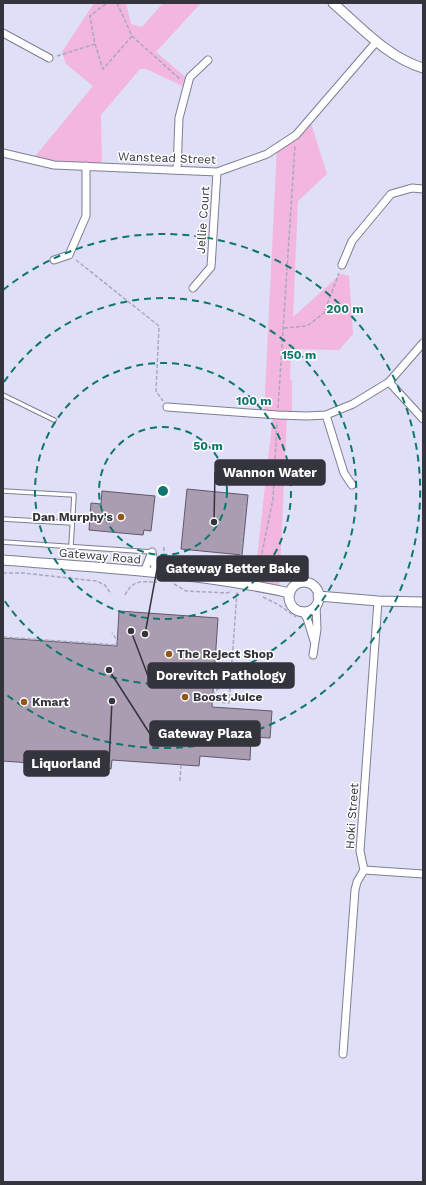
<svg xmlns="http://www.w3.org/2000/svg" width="426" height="1185" viewBox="0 0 426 1185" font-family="'Work Sans',sans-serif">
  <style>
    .green { fill: #f3b6de }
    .building { fill: #aa9db1; stroke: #625769 }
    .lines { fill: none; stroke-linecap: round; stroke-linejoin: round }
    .lane-casing { stroke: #7e7e93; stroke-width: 5.5 }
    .street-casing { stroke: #7e7e93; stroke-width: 9 }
    .secondary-casing { stroke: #7e7e93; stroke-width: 11 }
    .path { stroke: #a9a9bc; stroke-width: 1.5; stroke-dasharray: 4 2; stroke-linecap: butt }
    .lane { stroke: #fff; stroke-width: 3.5 }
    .street { stroke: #fff; stroke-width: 7 }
    .secondary { stroke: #fff; stroke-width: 9 }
    .ring { fill: none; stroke: #0f766e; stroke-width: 2; stroke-dasharray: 7 5 }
    .poi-dot { fill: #935717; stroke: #fff; stroke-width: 1.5 }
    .labels { text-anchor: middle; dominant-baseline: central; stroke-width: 3; stroke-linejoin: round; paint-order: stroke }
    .street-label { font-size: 12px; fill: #34343d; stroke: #fff }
    .poi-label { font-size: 12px; font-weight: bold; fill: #34343d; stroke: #fff; text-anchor: start }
    .centre { fill: #0f766e; stroke: #fff; stroke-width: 2 }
    .ring-label { font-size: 12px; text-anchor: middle; font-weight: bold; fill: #0f766e; stroke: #fff; stroke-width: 3; stroke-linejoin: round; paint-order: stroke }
    .leader { fill: none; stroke: #34343d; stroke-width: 1.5 }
    .callout-dot { fill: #34343d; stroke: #fff; stroke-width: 1.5 }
    .callout { fill: #34343d; stroke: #34343d; stroke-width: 1.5 }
    .callout-label { font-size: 13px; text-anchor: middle; font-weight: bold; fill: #fff }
  </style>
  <rect width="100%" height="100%" fill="#dfdff7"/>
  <path class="green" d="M94,3H126L131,24L142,27L163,3H201L156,52L189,80L187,88L146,69H140L101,115L102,167L32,160L93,86L66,64L62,52Z
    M310,120L327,174L298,201L293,317L341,274L349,276L353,334L339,350L291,349L290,380H292V416H287L279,591L254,585L273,415L264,414L277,147Z"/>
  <path class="building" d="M187,489L248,495L242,555L181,549Z
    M102,491L155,496L151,531L144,530L143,535L89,530L91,503L101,504Z
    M119,611L218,618L212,707L272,711L270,738L251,737L250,760L200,756L199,766L112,760L111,769L3,761V638L117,646Z"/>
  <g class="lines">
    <g class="lane-casing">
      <path id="lane" d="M3,395L54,420
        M3,491L74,495L71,546
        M3,519L72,523
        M3,542L152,552"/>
    </g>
    <g class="street-casing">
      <path id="street" d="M3,33L49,58
        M3,153L54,165L217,172L267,154L296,135L377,41
        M177,170L179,118L189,80L190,77L208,60
        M54,260L69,255L86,216V166
        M342,265L352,241L391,194L412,188L423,189
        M193,288L211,267L217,172
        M389,382L423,419
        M167,407L278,415L307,416L326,415L353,404L389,382L423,343
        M326,415L344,473L352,485
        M152,552L156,573
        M144,572L152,552
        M302,611L307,618L314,641
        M313,655L317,629L316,605
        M364,870L423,874
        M343,1054L355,890L357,882L364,870L360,851L378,601"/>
    </g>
    <g class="secondary-casing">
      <path id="secondary" d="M333,3C361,27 387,57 423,68
        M3,560C99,568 196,572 290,593
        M289 597a15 15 0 1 1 30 0a15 15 0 1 1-30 0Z
        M318,596L378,601L423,602"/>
    </g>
    <path class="path" d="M117,3L132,36L181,80
      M95,44L103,69L132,36
      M57,56L95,44L90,16L107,3
      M76,260L159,326L156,391L163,401
      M284,328L307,326L324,313L339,273
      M278,408L295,145
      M164,547L163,561L165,565
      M208,569L258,574
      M3,573H23L96,581L105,585L111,594
      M239,575L245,502
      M257,577L273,499L277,422
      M174,584L186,591L227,593L232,591
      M125,595C133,579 141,582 157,582
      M263,597L279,605L296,617
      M3,637L116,645L117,640L112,633
      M219,688L212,695L216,702L229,703L237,592
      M180,781L181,764"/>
    <use href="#lane" class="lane"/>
    <use href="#street" class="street"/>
    <use href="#secondary" class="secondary"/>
  </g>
  <g class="ring">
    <circle cx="163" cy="491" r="64"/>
    <circle cx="163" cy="491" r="128"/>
    <path d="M4 382A193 193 0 1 1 4 600"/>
    <path d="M3 290A257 257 0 1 1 3 692"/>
  </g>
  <g class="poi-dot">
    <circle cx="121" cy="517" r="4"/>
    <circle cx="169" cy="654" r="4"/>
    <circle cx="185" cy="697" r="4"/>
    <circle cx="24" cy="702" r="4"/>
  </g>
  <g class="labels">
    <g class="street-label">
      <text transform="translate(167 158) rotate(2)">Wanstead Street</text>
      <text transform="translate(203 220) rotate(-86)">Jellie Court</text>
      <text transform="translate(100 556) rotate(5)">Gateway Road</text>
      <text transform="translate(352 816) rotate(-86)">Hoki Street</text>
    </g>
    <g class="poi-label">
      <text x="113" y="517" text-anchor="end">Dan Murphy's</text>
      <text x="177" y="654">The Reject Shop</text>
      <text x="193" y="697">Boost Juice</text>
      <text x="32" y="702">Kmart</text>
    </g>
  </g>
  <circle cx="163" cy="491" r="6" class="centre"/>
  <g class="ring-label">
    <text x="345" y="313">200 m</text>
    <text x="299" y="359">150 m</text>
    <text x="254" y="405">100 m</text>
    <text x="208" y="450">50 m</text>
  </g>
  <path class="leader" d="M214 522L215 472M145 634L157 569M131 631L148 676M109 670L150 734M112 701L109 763"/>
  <g class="callout-dot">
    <circle cx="214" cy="522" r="4"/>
    <circle cx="145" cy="634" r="4"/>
    <circle cx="131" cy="631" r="4"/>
    <circle cx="109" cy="670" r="4"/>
    <circle cx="112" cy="701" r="4"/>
  </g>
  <g class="callout">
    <rect x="215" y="460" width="110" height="25" rx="4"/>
    <rect x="157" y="556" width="151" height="25" rx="4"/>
    <rect x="148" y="663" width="146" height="25" rx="4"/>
    <rect x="150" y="721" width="110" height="25" rx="4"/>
    <rect x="24" y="751" width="85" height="25" rx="4"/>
  </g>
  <g class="callout-label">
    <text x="270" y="477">Wannon Water</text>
    <text x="233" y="573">Gateway Better Bake</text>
    <text x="221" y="680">Dorevitch Pathology</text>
    <text x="205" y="738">Gateway Plaza</text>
    <text x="66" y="768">Liquorland</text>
  </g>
  <rect width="426" height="1185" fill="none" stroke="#34343d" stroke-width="8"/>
</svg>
